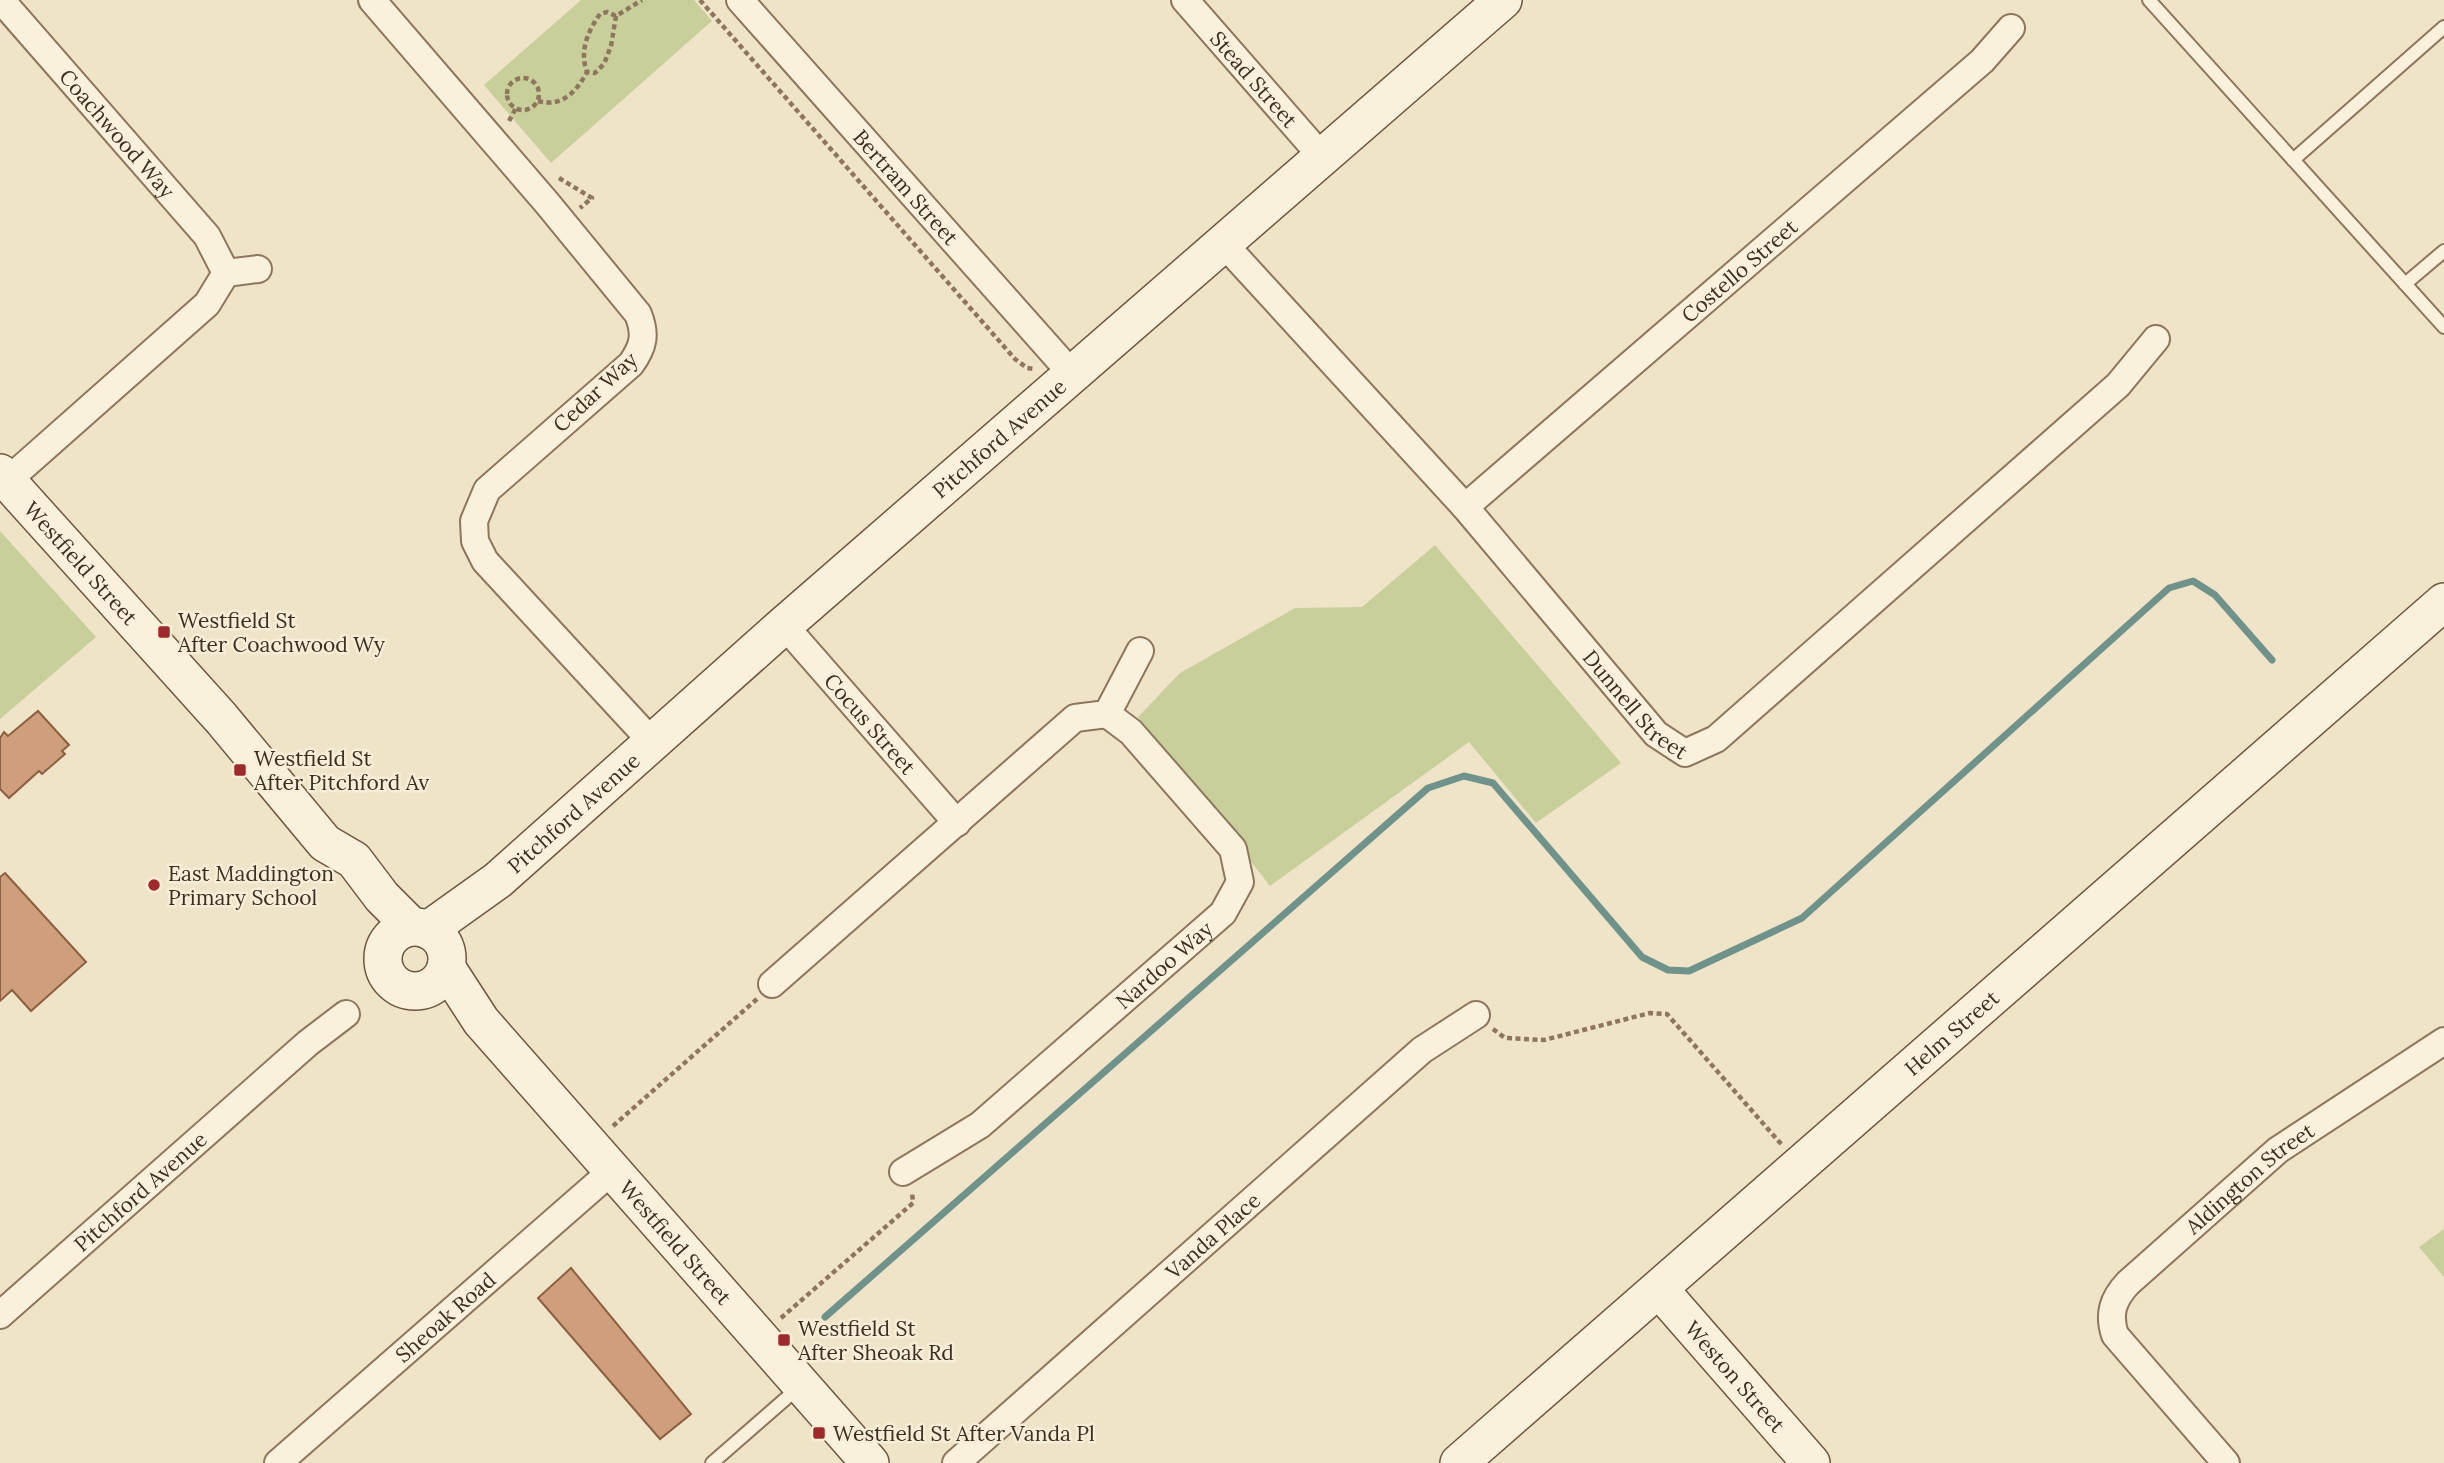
<svg xmlns="http://www.w3.org/2000/svg" width="2444" height="1463" viewBox="0 0 2444 1463" font-family="Lora,serif">
  <style>
    .green { fill: #c9cf9b }
    .lines { fill: none; stroke-linecap: round; stroke-linejoin: round }
    .stream { stroke: #6f938a; stroke-width: 7 }
    .building { fill: #cf9f7d; stroke: #8d5f41; stroke-width: 2 }
    .lane-casing { stroke: #8d765c; stroke-width: 16 }
    .street-casing { stroke: #8d765c; stroke-width: 30 }
    .secondary-casing { stroke: #6f573f; stroke-width: 40 }
    .path { stroke: #8d765c; stroke-width: 4.5; stroke-dasharray: 5 3.5; stroke-linecap: butt }
    .lane { stroke: #faf1dc; stroke-width: 12 }
    .street { stroke: #faf1dc; stroke-width: 26 }
    .secondary { stroke: #faf1dc; stroke-width: 37 }
    .poi-dot { fill: #9e2a2b; stroke: #f7eed8; stroke-width: 2.5 }
    .labels { text-anchor: middle; dominant-baseline: central; stroke-width: 5; stroke-linejoin: round; paint-order: stroke }
    .street-label { font-size: 21px; fill: #3d2e20; stroke: #f7eed8 }
    .poi-label { font-size: 21px; fill: #3d2e20; stroke: #f7eed8; text-anchor: start }
  </style>
  <rect width="100%" height="100%" fill="#f0e4c8"/>
  <path class="green" d="M581,0H694L712,21L551,163L484,85Z
    M0,531L96,637L0,719Z
    M1435,545L1621,763L1536,823L1469,742L1270,886L1138,717L1180,673L1295,608L1362,607Z
    M2444,1229V1277L2419,1247Z"/>
  <g class="lines">
    <path class="stream" d="M825,1317L1428,788L1464,776L1493,783L1642,957L1668,970L1689,971L1802,918L2169,588L2193,581L2215,595L2272,660"/>
  </g>
  <path class="building" d="M38,711L69,745L62,751L65,754L42,774L39,771L9,798L0,789V738L4,732L8,736Z
    M5,873L86,962L31,1011L12,990L0,1001V877Z
    M571,1268L691,1414L660,1439L538,1298Z"/>
  <g class="lines">
    <g class="lane-casing">
      <path id="lane" d="M2149,0L2444,327
        M2293,160L2444,27
        M2405,284L2444,251
        M712,1463L798,1388"/>
    </g>
    <g class="street-casing">
      <g id="street">
        <path id="s1" d="M1,0L207,236L226,273L207,304L7,481"/>
        <path d="M372,0L547,203L638,314C646,334 644,346 631,364L487,490L474,521L475,541L485,561L654,744"/>
        <path id="s2" d="M740,0L1072,374"/>
        <path id="s3" d="M1185,0L1323,158"/>
        <path id="s4" d="M1224,244L1465,507L1656,734L1685,753L1716,739L2118,385L2156,339"/>
        <path d="M226,273L258,269"/>
        <path id="s5" d="M1465,507L1982,61L2011,28"/>
        <path id="s6" d="M784,625L957,823"/>
        <path d="M772,984L1075,718L1107,714L1140,651"/>
        <path id="s7" d="M903,1172L980,1125L1223,913L1240,882L1233,849L1131,732L1107,714"/>
        <path id="s8" d="M0,1315L308,1043L346,1014"/>
        <path id="s9" d="M278,1463L613,1170"/>
        <path id="s10" d="M956,1463L1422,1050L1476,1015"/>
        <path id="s11" d="M2226,1463L2115,1335C2108,1314 2113,1299 2128,1283L2278,1150L2444,1041"/>
      </g>
    </g>
    <g class="secondary-casing">
      <g id="secondary">
        <path id="s12" d="M0,473L221,718L325,843L354,860L382,897L412,927"/>
        <circle cx="415" cy="959" r="32"/>
        <path id="s13" d="M428,930L498,880L784,625L1503,0"/>
        <path id="s14" d="M446,967L481,1021L870,1463"/>
        <path id="s15" d="M1659,1289L1811,1463"/>
        <path id="s16" d="M1459,1463L2444,602"/>
      </g>
    </g>
    <path class="path" d="M700,0L1015,359L1027,368L1034,369
      M616,16L611,46L604,64L595,73L587,72C579,51 588,31 600,14L607,12L616,16L642,0
      M507 94a16 16 0 1 1 32 0a16 16 0 1 1-32 0Z
      M538,101C562,108 577,91 587,72
      M509,121L516,108
      M559,178L592,198L580,208
      M1493,1029L1505,1038L1544,1040L1650,1013L1667,1014L1782,1145
      M613,1126L757,999
      M781,1318L913,1203L912,1192"/>
    <use href="#lane" class="lane"/>
    <use href="#street" class="street"/>
    <use href="#secondary" class="secondary"/>
  </g>
  <g class="poi-dot">
    <rect x="157" y="625" width="14" height="14" rx="3.5"/>
    <rect x="233" y="763" width="14" height="14" rx="3.5"/>
    <circle cx="154" cy="885" r="7"/>
    <rect x="777" y="1333" width="14" height="14" rx="3.5"/>
    <rect x="812" y="1426" width="14" height="14" rx="3.5"/>
  </g>
  <g class="labels">
    <g class="street-label">
      <text stroke="none"><textPath href="#s3" startOffset="105">Stead Street</textPath></text>
      <text stroke="none"><textPath href="#s1" startOffset="177">Coachwood Way</textPath></text>
      <text stroke="none"><textPath href="#s2" startOffset="250">Bertram Street</textPath></text>
      <text stroke="none"><textPath href="#s5" startOffset="362">Costello Street</textPath></text>
      <text transform="translate(595 392) rotate(-43)">Cedar Way</text>
      <text stroke="none"><textPath href="#s13" startOffset="754">Pitchford Avenue</textPath></text>
      <text stroke="none"><textPath href="#s12" startOffset="121">Westfield Street</textPath></text>
      <text stroke="none"><textPath href="#s4" startOffset="618">Dunnell Street</textPath></text>
      <text stroke="none"><textPath href="#s6" startOffset="131">Cocus Street</textPath></text>
      <text stroke="none"><textPath href="#s13" startOffset="187">Pitchford Avenue</textPath></text>
      <text stroke="none"><textPath href="#s7" startOffset="334">Nardoo Way</textPath></text>
      <text stroke="none"><textPath href="#s16" startOffset="654">Helm Street</textPath></text>
      <text stroke="none"><textPath href="#s11" startOffset="387">Aldington Street</textPath></text>
      <text stroke="none"><textPath href="#s8" startOffset="187">Pitchford Avenue</textPath></text>
      <text stroke="none"><textPath href="#s10" startOffset="343">Vanda Place</textPath></text>
      <text stroke="none"><textPath href="#s14" startOffset="359">Westfield Street</textPath></text>
      <text stroke="none"><textPath href="#s9" startOffset="222">Sheoak Road</textPath></text>
      <text stroke="none"><textPath href="#s15" startOffset="116">Weston Street</textPath></text>
    </g>
    <g class="poi-label">
      <text x="178" y="620">Westfield St<tspan x="178" dy="24">After Coachwood Wy</tspan></text>
      <text x="254" y="758">Westfield St<tspan x="254" dy="24">After Pitchford Av</tspan></text>
      <text x="168" y="873">East Maddington<tspan x="168" dy="24">Primary School</tspan></text>
      <text x="798" y="1328">Westfield St<tspan x="798" dy="24">After Sheoak Rd</tspan></text>
      <text x="833" y="1433">Westfield St After Vanda Pl</text>
    </g>
  </g>
</svg>
